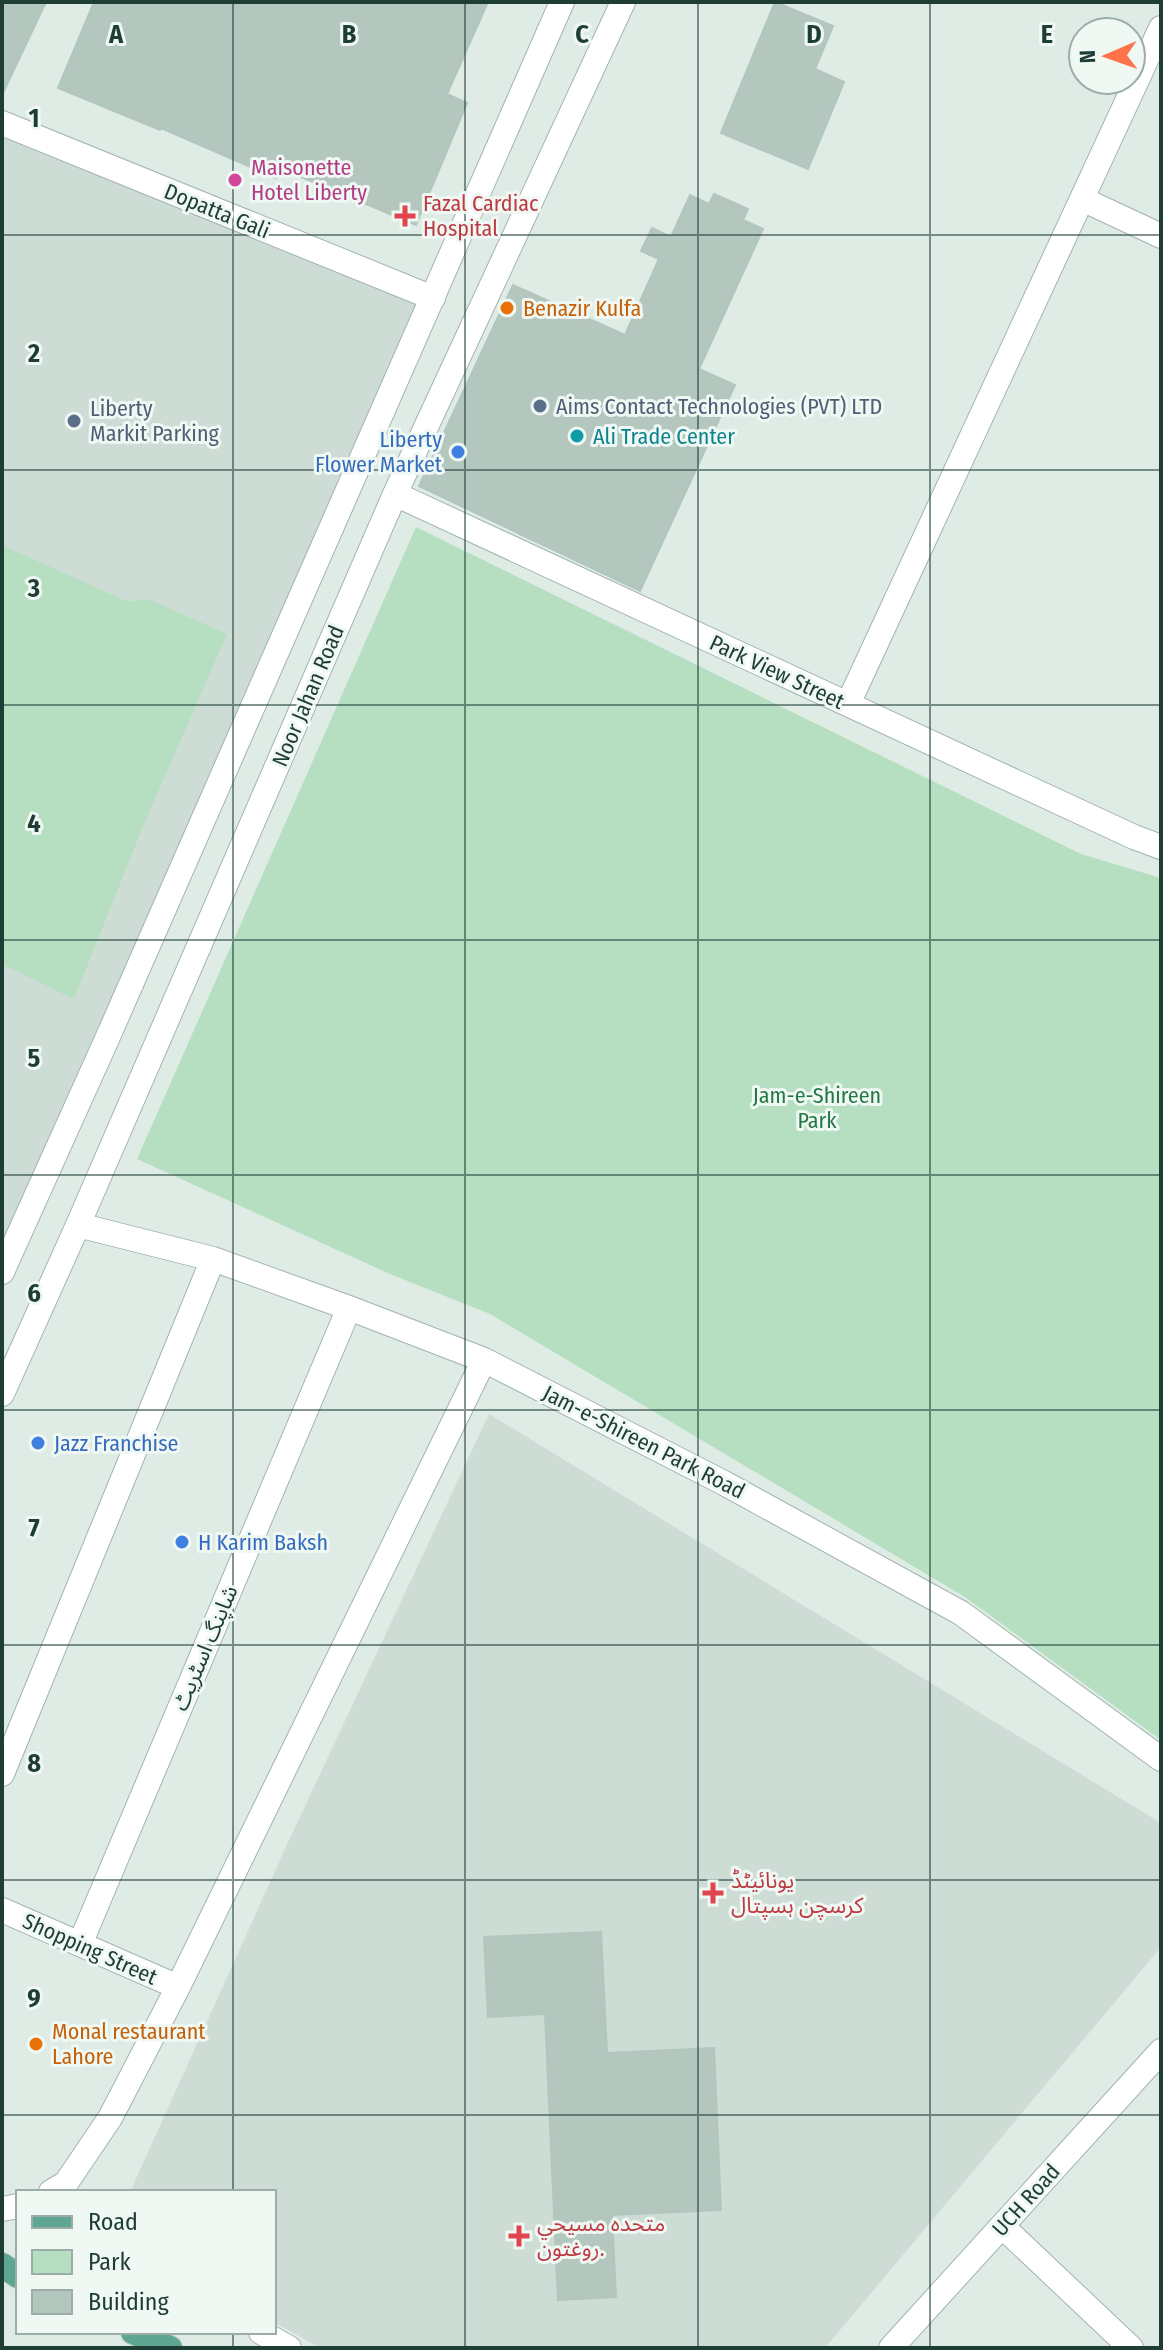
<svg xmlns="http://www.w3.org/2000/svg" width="1163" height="2350" viewBox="0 0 1163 2350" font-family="'Fira Sans Condensed','Noto Sans Arabic',sans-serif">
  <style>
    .built { fill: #cddcd5 }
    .green { fill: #b5dfc0 }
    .building { fill: #b4c7bf; stroke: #b1c6bd; stroke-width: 2 }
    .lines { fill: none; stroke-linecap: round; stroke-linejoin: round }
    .minor-casing { stroke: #a1b4ad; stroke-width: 26 }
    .major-casing { stroke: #c0c9c6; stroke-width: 26 }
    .minor { stroke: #fff; stroke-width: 24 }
    .major { stroke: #5fa692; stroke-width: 24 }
    .grid { fill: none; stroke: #1e3d34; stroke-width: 2; stroke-opacity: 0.55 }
    .hotel-dot { fill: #d1479c; stroke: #f0f8f4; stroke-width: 3 }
    .health-dot { fill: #e0444e; stroke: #f0f8f4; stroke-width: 3 }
    .food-dot { fill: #e8710a; stroke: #f0f8f4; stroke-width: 3 }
    .service-dot { fill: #5c6f8a; stroke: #f0f8f4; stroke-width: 3 }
    .culture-dot { fill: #0f9aa8; stroke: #f0f8f4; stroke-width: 3 }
    .shop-dot { fill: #3f7fe0; stroke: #f0f8f4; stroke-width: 3 }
    .labels { text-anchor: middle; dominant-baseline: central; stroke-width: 6; stroke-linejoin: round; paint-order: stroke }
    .hotel-label { font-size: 22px; fill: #b23c85; stroke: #f0f8f4; text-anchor: start }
    .health-label { font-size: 22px; fill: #be3a42; stroke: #f0f8f4; text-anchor: start }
    .street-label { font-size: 22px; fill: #1e3d34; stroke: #f0f8f4 }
    .food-label { font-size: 22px; fill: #c56008; stroke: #f0f8f4; text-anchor: start }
    .service-label { font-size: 22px; fill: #4e5e75; stroke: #f0f8f4; text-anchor: start }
    .culture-label { font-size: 22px; fill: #0d838f; stroke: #f0f8f4; text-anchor: start }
    .shop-label { font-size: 22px; fill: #366cbe; stroke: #f0f8f4; text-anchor: start }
    .park-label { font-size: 22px; fill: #257844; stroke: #f0f8f4 }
    .grid-label { font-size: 26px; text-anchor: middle; font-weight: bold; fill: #1e3d34; stroke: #f0f8f4; stroke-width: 6; stroke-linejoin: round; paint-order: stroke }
  </style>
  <rect width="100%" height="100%" fill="#dfece6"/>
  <path class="built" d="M2,124L426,298L2,1268Z
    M489,1414L1161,1823V1947L825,2348H320L274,2322V2192H130L290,1838Z"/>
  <path class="green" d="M416,527L1081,854L1161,878V1740L965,1597L490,1314L390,1274L137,1159Z
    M2,545L126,601L150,600L227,634L146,819L74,999L2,964Z"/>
  <path class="building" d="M2,2H46L2,95Z
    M94,2H488L447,94L467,103L416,225L280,168L276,178L161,128L160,130L58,88Z
    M775,2L833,26L815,69L844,82L808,169L721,133Z
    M714,194L748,209L743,220L763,229L699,369L735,385L640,591L419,486L513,285L625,335L659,259L641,251L652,228L671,237L690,195L709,204Z
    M601,1932L607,2053L714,2048L721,2210L612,2215L616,2297L558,2300L545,2014L488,2017L484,1937Z"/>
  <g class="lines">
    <g class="minor-casing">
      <path id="minor" d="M2,123L433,298
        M1082,199L1161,236
        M395,494L1134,837L1161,847
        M848,704L1161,28
        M78,1225L213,1259L349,1308L484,1360L724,1483L961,1613L1161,1759
        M2,1272L107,1039L562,2
        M2,1394L78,1225L395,494L623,2
        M2,1774L213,1259
        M2,1910L178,1987
        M80,1944L349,1308
        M51,2192L66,2183L110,2118L178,1987L484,1360
        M2,2209L18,2206
        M1002,2226L1131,2348
        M261,2332L289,2348
        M891,2348L1161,2051"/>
    </g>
    <g class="major-casing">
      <path id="major" d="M2,2265L18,2276
        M133,2332L170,2348"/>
    </g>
    <use href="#minor" class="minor"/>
    <use href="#major" class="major"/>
  </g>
  <path class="grid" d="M233,2V2192M465,2V2348M698,2V2348M930,2V2348M2,235H1161M2,470H1161M2,705H1161M2,940H1161M2,1175H1161M2,1410H1161M2,1645H1161M2,1880H1161M2,2115H1161M233,2332V2348"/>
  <circle class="hotel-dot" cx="235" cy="180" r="8"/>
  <g class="health-dot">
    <path d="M401 204h8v8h8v8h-8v8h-8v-8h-8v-8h8z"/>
    <path d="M709 1881h8v8h8v8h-8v8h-8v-8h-8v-8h8z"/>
    <path d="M515 2224h8v8h8v8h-8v8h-8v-8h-8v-8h8z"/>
  </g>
  <g class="food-dot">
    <circle cx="507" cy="308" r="8"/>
    <circle cx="36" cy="2044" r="8"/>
  </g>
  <g class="service-dot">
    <circle cx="540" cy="406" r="8"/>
    <circle cx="74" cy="421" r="8"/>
  </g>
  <circle class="culture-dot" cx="577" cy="436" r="8"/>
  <g class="shop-dot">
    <circle cx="458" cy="452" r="8"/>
    <circle cx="38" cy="1443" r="8"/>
    <circle cx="182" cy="1542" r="8"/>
  </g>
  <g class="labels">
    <g class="hotel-label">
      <text x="251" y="167">Maisonette<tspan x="251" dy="25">Hotel Liberty</tspan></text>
    </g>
    <g class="health-label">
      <text x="423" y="203">Fazal Cardiac<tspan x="423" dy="25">Hospital</tspan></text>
      <text x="731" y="1880">یونائیٹڈ<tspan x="731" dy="25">کرسچن ہسپتال</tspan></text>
      <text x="537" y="2223">متحده مسیحي<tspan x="537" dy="25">روغتون.</tspan></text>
    </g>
    <g class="street-label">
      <text transform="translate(217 211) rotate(22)">Dopatta Gali</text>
      <text transform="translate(777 672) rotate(25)">Park View Street</text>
      <text transform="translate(308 696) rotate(-67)">Noor Jahan Road</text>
      <text transform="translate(644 1442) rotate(27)">Jam-e-Shireen Park Road</text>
      <text transform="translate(205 1648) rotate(-67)">شاپنگ اسٹریٹ</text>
      <text transform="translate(90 1949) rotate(24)">Shopping Street</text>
      <text transform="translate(1026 2200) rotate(-48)">UCH Road</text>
    </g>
    <g class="food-label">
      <text x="523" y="308">Benazir Kulfa</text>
      <text x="52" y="2031">Monal restaurant<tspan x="52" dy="25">Lahore</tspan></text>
    </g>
    <g class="service-label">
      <text x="556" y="406">Aims Contact Technologies (PVT) LTD</text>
      <text x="90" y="408">Liberty<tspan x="90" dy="25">Markit Parking</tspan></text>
    </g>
    <g class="culture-label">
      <text x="593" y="436">Ali Trade Center</text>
    </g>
    <g class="shop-label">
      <text x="442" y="439" text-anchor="end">Liberty<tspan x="442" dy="25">Flower Market</tspan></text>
      <text x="54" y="1443">Jazz Franchise</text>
      <text x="198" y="1542">H Karim Baksh</text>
    </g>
    <g class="park-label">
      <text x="817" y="1095">Jam-e-Shireen<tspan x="817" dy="25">Park</tspan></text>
    </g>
  </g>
  <g class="grid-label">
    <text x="116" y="43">A</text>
    <text x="349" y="43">B</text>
    <text x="582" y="43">C</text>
    <text x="814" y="43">D</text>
    <text x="1047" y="43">E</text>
    <text x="34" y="127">1</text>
    <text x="34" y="362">2</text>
    <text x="34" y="597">3</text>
    <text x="34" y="832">4</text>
    <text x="34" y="1067">5</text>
    <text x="34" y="1302">6</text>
    <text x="34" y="1537">7</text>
    <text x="34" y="1772">8</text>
    <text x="34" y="2007">9</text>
  </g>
  <rect width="1163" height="2350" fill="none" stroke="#1e3d34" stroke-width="8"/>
  <rect x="16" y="2190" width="260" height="144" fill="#f0f8f4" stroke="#9cada7" stroke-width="2"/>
  <rect x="32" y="2216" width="40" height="12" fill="#5fa692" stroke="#9cada7" stroke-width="2"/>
  <text x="88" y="2230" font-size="24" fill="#1e3d34">Road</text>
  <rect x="32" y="2250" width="40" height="24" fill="#b5dfc0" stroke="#9cada7" stroke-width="2"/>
  <text x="88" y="2270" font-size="24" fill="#1e3d34">Park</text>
  <rect x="32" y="2290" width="40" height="24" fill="#b4c7bf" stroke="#9cada7" stroke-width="2"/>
  <text x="88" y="2310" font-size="24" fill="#1e3d34">Building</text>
  <g transform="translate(1107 56) rotate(268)"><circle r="38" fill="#f0f8f4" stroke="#9cada7" stroke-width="2"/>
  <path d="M0-6L14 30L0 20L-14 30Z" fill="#ff734a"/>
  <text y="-12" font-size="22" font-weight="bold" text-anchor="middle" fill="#1e3d34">N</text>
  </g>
</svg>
